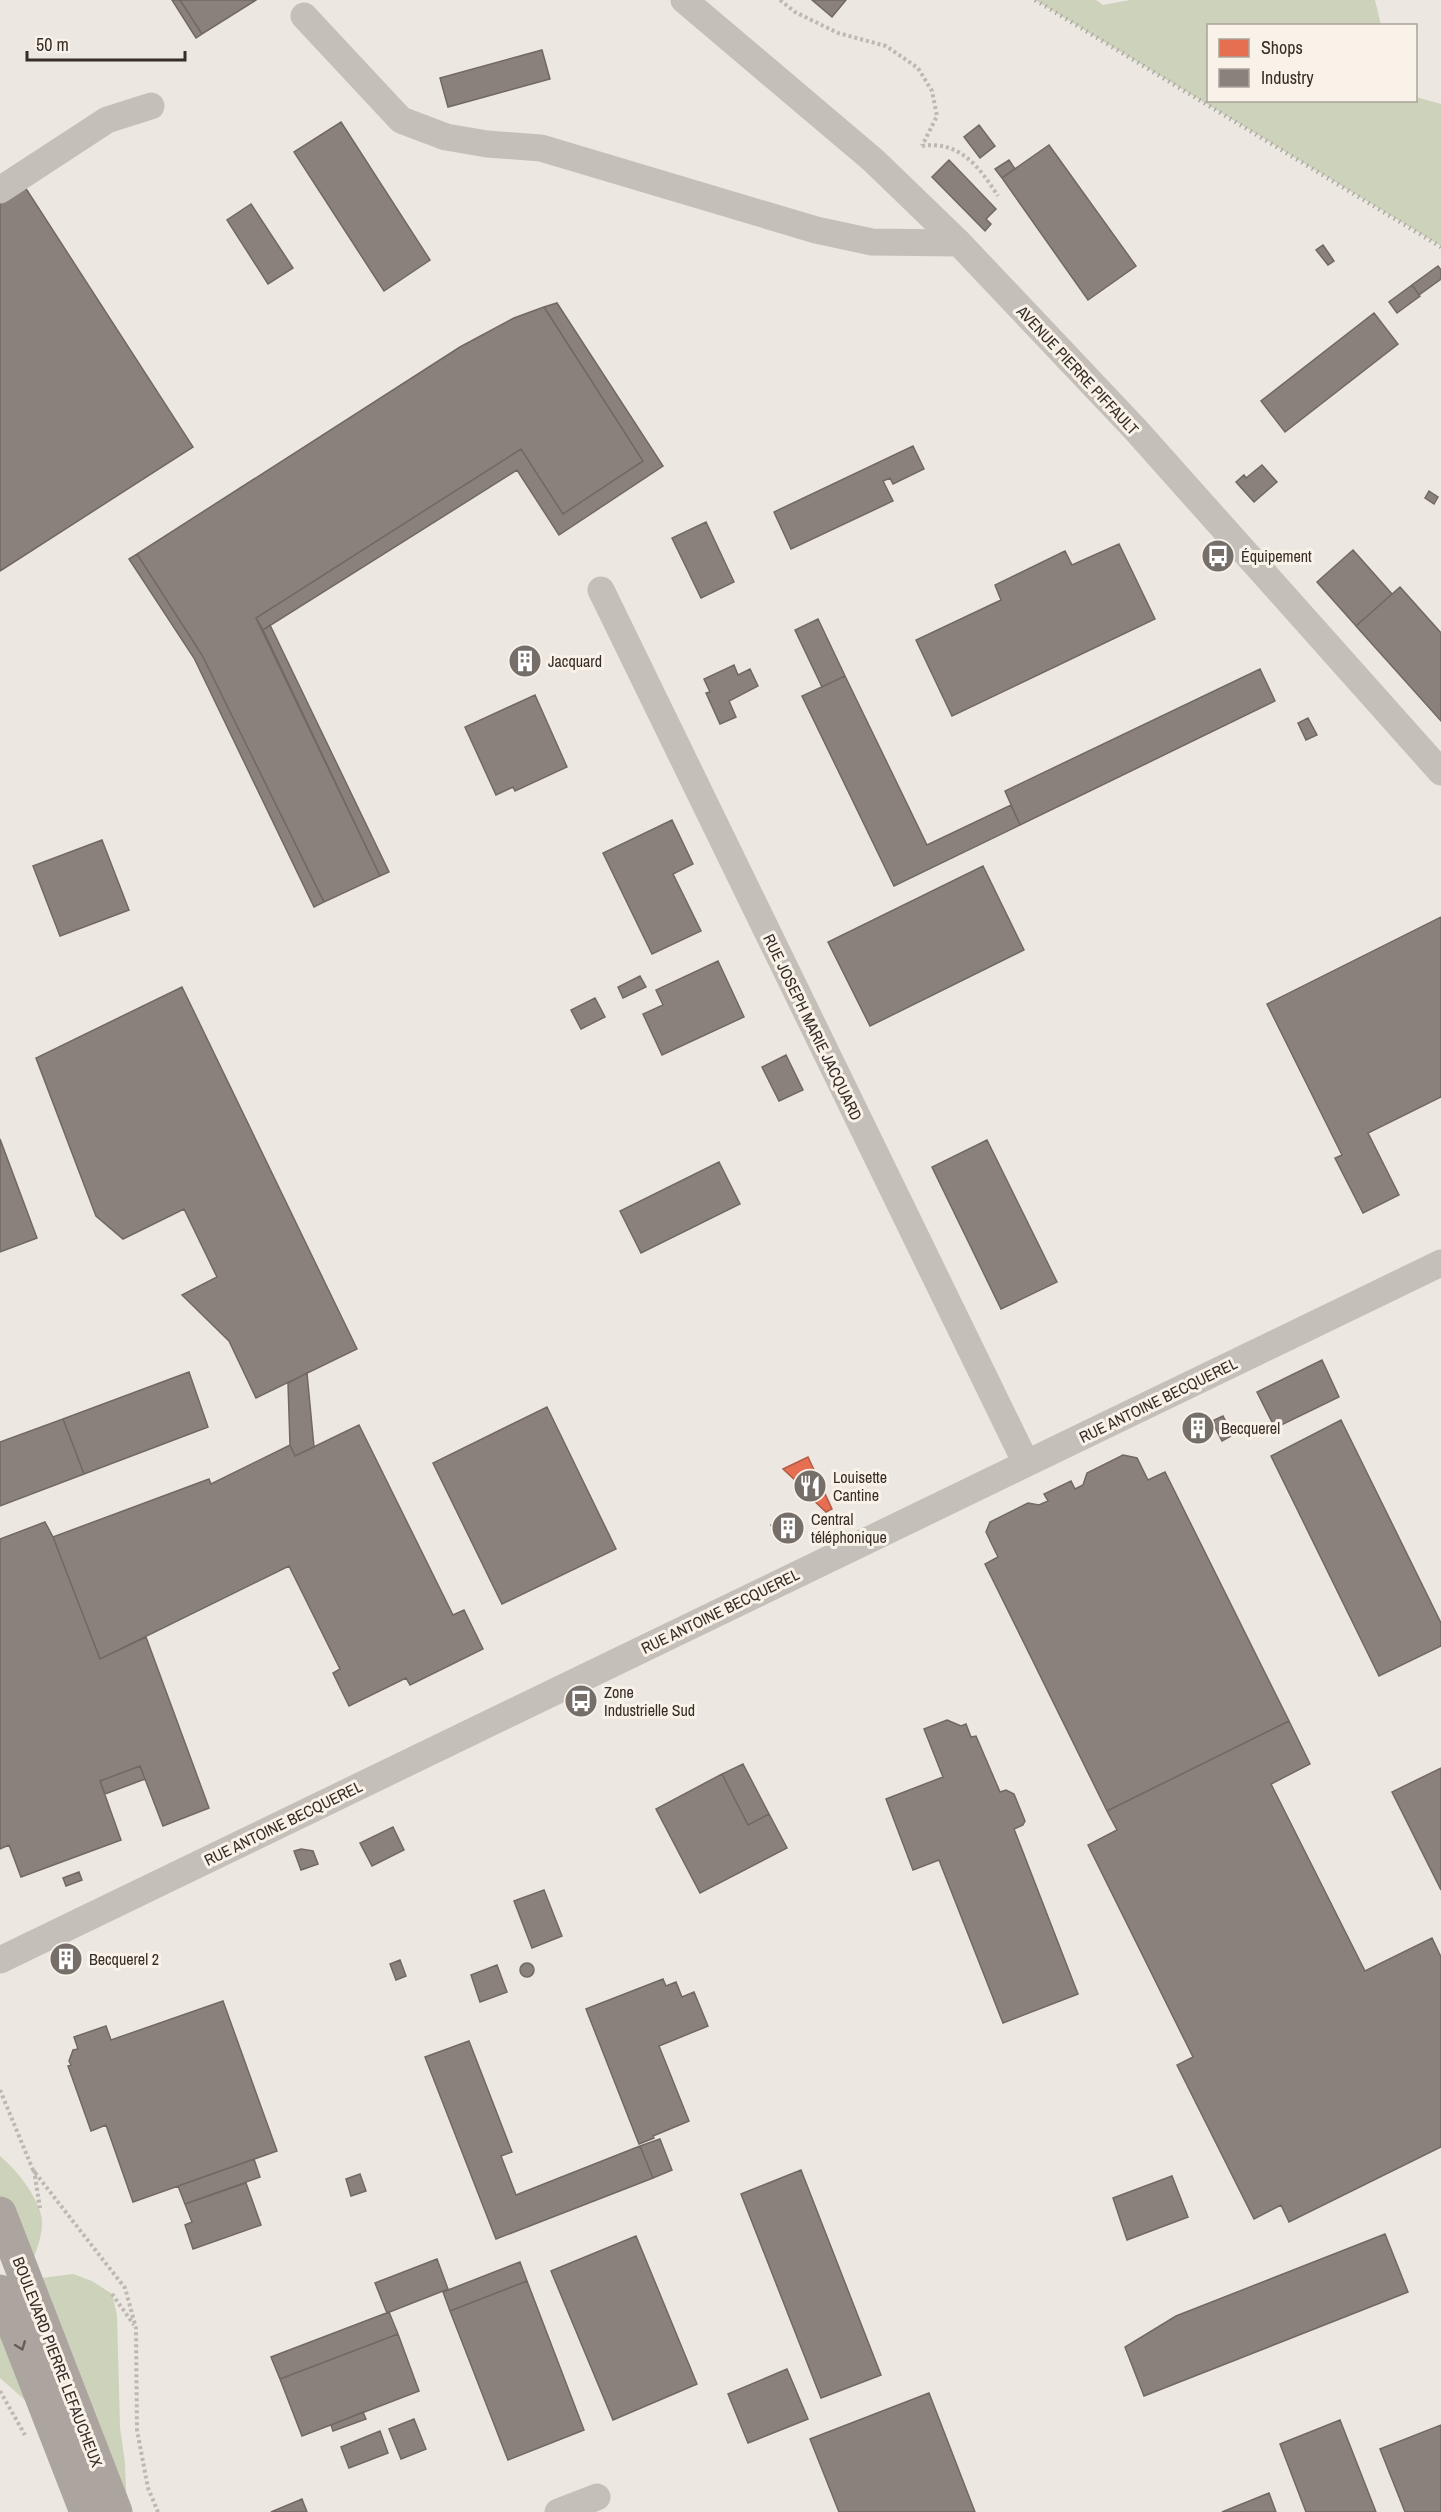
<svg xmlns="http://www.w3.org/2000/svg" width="1441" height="2512" viewBox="0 0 1441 2512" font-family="'Archivo Narrow',sans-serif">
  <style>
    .green { fill: #cdd2bb }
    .shops { fill: #e76f51; stroke: #b25b45; stroke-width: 1.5 }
    .industry { fill: #8a817c; stroke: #716863; stroke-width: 1.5 }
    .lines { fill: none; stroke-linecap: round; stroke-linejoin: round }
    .path { stroke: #beb8b2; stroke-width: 4; stroke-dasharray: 3 3; stroke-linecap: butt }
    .minor { stroke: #c5bfba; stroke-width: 27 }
    .major { stroke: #aba49f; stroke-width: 33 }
    .rail { stroke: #ada8a4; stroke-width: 4.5; stroke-dasharray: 1.5 4.5; stroke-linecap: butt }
    .oneway { stroke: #655d58 }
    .labels { text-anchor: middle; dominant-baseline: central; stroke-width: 6; stroke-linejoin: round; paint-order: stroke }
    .street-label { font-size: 16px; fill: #362d28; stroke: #f9f2e8 }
    .poi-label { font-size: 16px; fill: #362d28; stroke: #f9f2e8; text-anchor: start }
  </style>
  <rect width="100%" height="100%" fill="#ece7e1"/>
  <path class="green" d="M1035,0H1096L1103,5L1130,0H1375L1381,25L1208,26V100H1416V97L1441,104V246Z
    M0,2156C16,2169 41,2200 42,2221C43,2240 31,2262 26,2280L73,2274L92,2281L112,2294L117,2315L120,2427L125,2463L127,2512H116L0,2213Z
    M0,2291L52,2424L0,2378Z"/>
  <path class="shops" d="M808,1457L832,1509L826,1512L809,1496L805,1498L796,1481L783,1469Z"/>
  <path class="industry" d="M172,0H180L202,34L196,38Z
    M180,0H256L202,34Z
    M812,0H846L832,17Z
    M542,50L550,79L448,107L440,78Z
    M341,122L430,260L384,291L294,152Z
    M979,125L995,146L980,158L964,137Z
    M1049,145L1136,266L1088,300L1002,178Z
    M949,160L996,209L986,219L991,224L985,231L932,177Z
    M1009,160L1015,169L1002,178L995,169Z
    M23,184L193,447L0,571V199Z
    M251,204L293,268L268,284L227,220Z
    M1323,245L1334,261L1328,265L1316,250Z
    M1438,266L1441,270V279L1419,295L1412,285Z
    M1412,285L1420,296L1397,313L1389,302Z
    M557,303L663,466L559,535L517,470L263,630L256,618L521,449L563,514L643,461L544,307Z
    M544,307L643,461L563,514L521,449L256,618L380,876L324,902L202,655L137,554L460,347L514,318Z
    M1374,313L1398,344L1285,432L1261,401Z
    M913,446L924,469L893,484L890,478L883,481L893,501L791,549L774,512Z
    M1262,465L1277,482L1254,502L1236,482L1244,475L1246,478Z
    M1429,491L1438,497L1434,504L1425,498Z
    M706,522L734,582L701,598L672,538Z
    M1119,544L1155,619L952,716L916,640L1001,600L995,585L1065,551L1072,565Z
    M1353,550L1392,594L1356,626L1317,582Z
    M137,554L202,655L324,902L314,907L194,658L129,559Z
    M1400,587L1441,633V721L1356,626Z
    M818,619L845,676L822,687L795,630Z
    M270,625L389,872L380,876L263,630Z
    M530,652L535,663L519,669L515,658Z
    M734,665L738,675L750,669L758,686L729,701L736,717L720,724L706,693L710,692L704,679Z
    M1260,669L1275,701L1020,825L1005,791Z
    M845,676L927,845L1011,805L1020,825L894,886L802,696Z
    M535,695L567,767L515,791L513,787L496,795L465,727Z
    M1308,718L1317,735L1306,740L1298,723Z
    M672,820L693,864L673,874L701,931L652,954L603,853Z
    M102,840L129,910L60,936L33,866Z
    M983,866L1024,950L870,1026L828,942Z
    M1441,917V1097L1368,1133L1399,1195L1363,1213L1335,1158L1342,1155L1267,1004Z
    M718,961L744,1017L662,1055L643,1014L663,1005L656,990Z
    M640,976L646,987L623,998L618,987Z
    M182,987L357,1349L256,1398L229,1341L182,1295L217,1277L184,1209L123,1239L96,1216L36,1058Z
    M595,998L605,1017L581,1029L571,1010Z
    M786,1055L803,1090L779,1101L762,1067Z
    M0,1139L37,1238L0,1252Z
    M987,1140L1057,1282L1001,1309L932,1167Z
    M719,1162L740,1204L641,1253L620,1211Z
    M1322,1360L1339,1397L1275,1428L1257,1392Z
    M189,1372L208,1427L84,1474L63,1419Z
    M307,1373L314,1447L295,1456L290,1445L288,1383Z
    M547,1407L616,1549L502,1604L433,1463Z
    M1223,1416L1233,1435L1222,1441L1212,1421Z
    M1200,1418L1207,1432L1195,1438L1189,1424Z
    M63,1419L84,1474L0,1506V1442Z
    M1341,1420L1441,1623V1646L1379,1676L1271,1456Z
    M359,1425L453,1615L464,1610L483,1649L410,1685L406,1678L349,1706L333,1673L340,1669L289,1566L100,1659L53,1537L209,1479L211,1484L290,1445L295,1456Z
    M1123,1455L1137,1458L1148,1480L1165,1472L1289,1721L1107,1811L985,1564L998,1557L986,1532L990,1522L1028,1503L1039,1505L1048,1501L1044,1494L1071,1481L1075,1489L1083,1485L1087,1473Z
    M794,1513L804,1531L781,1543L771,1525Z
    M45,1522L53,1537L100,1659L146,1637L209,1808L163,1826L140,1766L100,1781L121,1840L21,1877L9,1845L0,1849V1539Z
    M947,1720L961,1726L966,1724L971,1737L976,1736L1000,1792L1006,1790L1014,1794L1025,1821L1023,1825L1014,1829L1078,1994L1003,2023L939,1860L913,1870L886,1799L943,1777L924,1729Z
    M1289,1721L1310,1764L1271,1784L1365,1971L1432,1938L1441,1957V2147L1289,2222L1281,2205L1254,2219L1177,2065L1193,2057L1088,1845L1117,1830L1107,1811Z
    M743,1764L769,1814L748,1825L722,1774Z
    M140,1766L145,1779L105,1794L100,1781Z
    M1441,1768V1890L1392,1792Z
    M722,1774L748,1825L769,1814L787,1848L700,1893L656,1809Z
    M393,1827L404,1850L372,1866L360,1843Z
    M301,1849L313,1851L318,1864L301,1870L294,1851Z
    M79,1872L82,1880L66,1886L63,1878Z
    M544,1890L562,1936L532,1948L514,1901Z
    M70,1953L73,1960L62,1965L59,1958Z
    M400,1960L406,1976L396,1980L390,1964Z
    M520 1970a7 7 0 1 1 14 0a7 7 0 1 1-14 0Z
    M497,1965L507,1992L480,2002L471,1975Z
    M663,1979L666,1986L676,1982L682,1997L694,1992L708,2026L659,2046L689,2121L653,2136L654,2138L639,2144L586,2009Z
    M223,2001L277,2151L133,2202L106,2125L91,2131L68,2066L71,2065L69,2061L73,2050L78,2049L74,2037L106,2026L111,2040Z
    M469,2041L512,2152L501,2156L516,2195L640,2146L653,2178L496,2239L425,2057Z
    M660,2139L672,2170L653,2178L640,2146Z
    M254,2159L260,2177L185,2204L178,2186Z
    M801,2170L881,2375L821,2398L741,2194Z
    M360,2174L366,2191L351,2196L346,2179Z
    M1172,2176L1188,2217L1127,2240L1113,2198Z
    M246,2183L261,2225L193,2249L185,2225L192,2222L185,2204Z
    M1385,2234L1408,2292L1144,2396L1125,2347L1176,2316Z
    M636,2236L697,2384L613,2420L551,2271Z
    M437,2259L448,2289L387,2313L375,2283Z
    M520,2262L527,2281L450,2311L443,2292Z
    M527,2281L584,2430L508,2460L450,2311Z
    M389,2312L398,2334L280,2379L271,2357Z
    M398,2334L419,2391L302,2436L280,2379Z
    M787,2369L808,2419L748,2443L728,2394Z
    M929,2393L975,2512H839L810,2439Z
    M363,2412L366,2419L333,2431L331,2425Z
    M414,2419L426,2449L401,2459L389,2429Z
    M1340,2420L1376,2512H1306L1280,2444Z
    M1441,2425V2512H1405L1380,2449Z
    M380,2431L388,2453L349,2468L341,2447Z
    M1269,2493L1276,2512H1222Z
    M302,2499L307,2512H271Z"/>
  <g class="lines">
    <path class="path" d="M780,0L795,12L838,33L886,46L918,68L932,91L937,116L922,146
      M922,146C960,140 980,168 998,196
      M0,2090L33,2170L125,2288L136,2328L137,2430L148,2488L158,2512
      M34,2170L40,2208
      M112,2294L134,2325
      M0,2391L25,2435"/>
    <path class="minor" d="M684,0L873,160L959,243L1135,429L1441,772
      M304,16L401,120L446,137L487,144L541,148L816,230L872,242L959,243
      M0,190L107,120L151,106
      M601,590L1026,1463
      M0,1960L1441,1263
      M558,2512L597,2497"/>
    <path class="major" d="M0,2213L116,2512
      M0,2291L86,2512"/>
    <path class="rail" d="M1035,0L1441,247"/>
  </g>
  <defs><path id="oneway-chevron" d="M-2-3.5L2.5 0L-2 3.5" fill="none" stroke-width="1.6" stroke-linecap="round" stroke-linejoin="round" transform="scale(1.5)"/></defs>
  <use class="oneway" href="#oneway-chevron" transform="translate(21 2346) rotate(69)"/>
  <defs>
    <g id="bus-disc" transform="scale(1.725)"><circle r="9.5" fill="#766e69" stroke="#f9f2e8"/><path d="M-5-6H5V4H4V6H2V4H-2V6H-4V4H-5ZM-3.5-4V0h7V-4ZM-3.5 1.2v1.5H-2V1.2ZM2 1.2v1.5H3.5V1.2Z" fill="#fff"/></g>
    <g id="building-disc" transform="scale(1.725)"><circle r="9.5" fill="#766e69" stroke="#f9f2e8"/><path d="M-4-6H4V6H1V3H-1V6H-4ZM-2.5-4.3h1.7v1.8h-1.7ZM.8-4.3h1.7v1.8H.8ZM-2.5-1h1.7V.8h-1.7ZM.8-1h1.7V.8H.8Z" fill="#fff"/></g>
    <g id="restaurant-disc" transform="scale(1.725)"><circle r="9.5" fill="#766e69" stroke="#f9f2e8"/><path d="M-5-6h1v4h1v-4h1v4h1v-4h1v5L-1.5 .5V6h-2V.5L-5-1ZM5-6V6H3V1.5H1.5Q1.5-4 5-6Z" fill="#fff"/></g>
  </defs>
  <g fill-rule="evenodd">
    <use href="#bus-disc" x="1218" y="556"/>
    <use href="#building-disc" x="525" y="661"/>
    <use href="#building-disc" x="1198" y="1428"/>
    <use href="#restaurant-disc" x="810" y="1486"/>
    <use href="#building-disc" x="788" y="1528"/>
    <use href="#bus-disc" x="581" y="1701"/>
    <use href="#building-disc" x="66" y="1959"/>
  </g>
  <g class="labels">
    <g class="street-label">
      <text transform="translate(1078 370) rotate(47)">AVENUE PIERRE PIFFAULT</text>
      <text transform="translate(813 1027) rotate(64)">RUE JOSEPH MARIE JACQUARD</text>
      <text transform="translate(1158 1400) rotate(-26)">RUE ANTOINE BECQUEREL</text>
      <text transform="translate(720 1611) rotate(-26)">RUE ANTOINE BECQUEREL</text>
      <text transform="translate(283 1823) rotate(-26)">RUE ANTOINE BECQUEREL</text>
      <text transform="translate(58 2362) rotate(69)">BOULEVARD PIERRE LEFAUCHEUX</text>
    </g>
    <g class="poi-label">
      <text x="1241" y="556">Équipement</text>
      <text x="548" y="661">Jacquard</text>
      <text x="1221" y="1428">Becquerel</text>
      <text x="833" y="1477">Louisette<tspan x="833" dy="18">Cantine</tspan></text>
      <text x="811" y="1519">Central<tspan x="811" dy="18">téléphonique</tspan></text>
      <text x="604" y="1692">Zone<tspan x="604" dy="18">Industrielle Sud</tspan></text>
      <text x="89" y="1959">Becquerel 2</text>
    </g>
  </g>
  <rect x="1207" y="24" width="210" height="78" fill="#f9f2e8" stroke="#aba39b" stroke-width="1.5"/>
  <rect x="1219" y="39" width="30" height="18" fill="#e76f51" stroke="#aba39b" stroke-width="1.5"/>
  <text x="1261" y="54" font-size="18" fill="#362d28">Shops</text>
  <rect x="1219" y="69" width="30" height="18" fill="#8a817c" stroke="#aba39b" stroke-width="1.5"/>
  <text x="1261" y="84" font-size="18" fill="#362d28">Industry</text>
  <path d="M27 51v9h158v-9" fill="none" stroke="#362d28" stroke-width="3"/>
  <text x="36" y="51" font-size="18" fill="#362d28" stroke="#f9f2e8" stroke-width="4.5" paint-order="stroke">50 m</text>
</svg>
